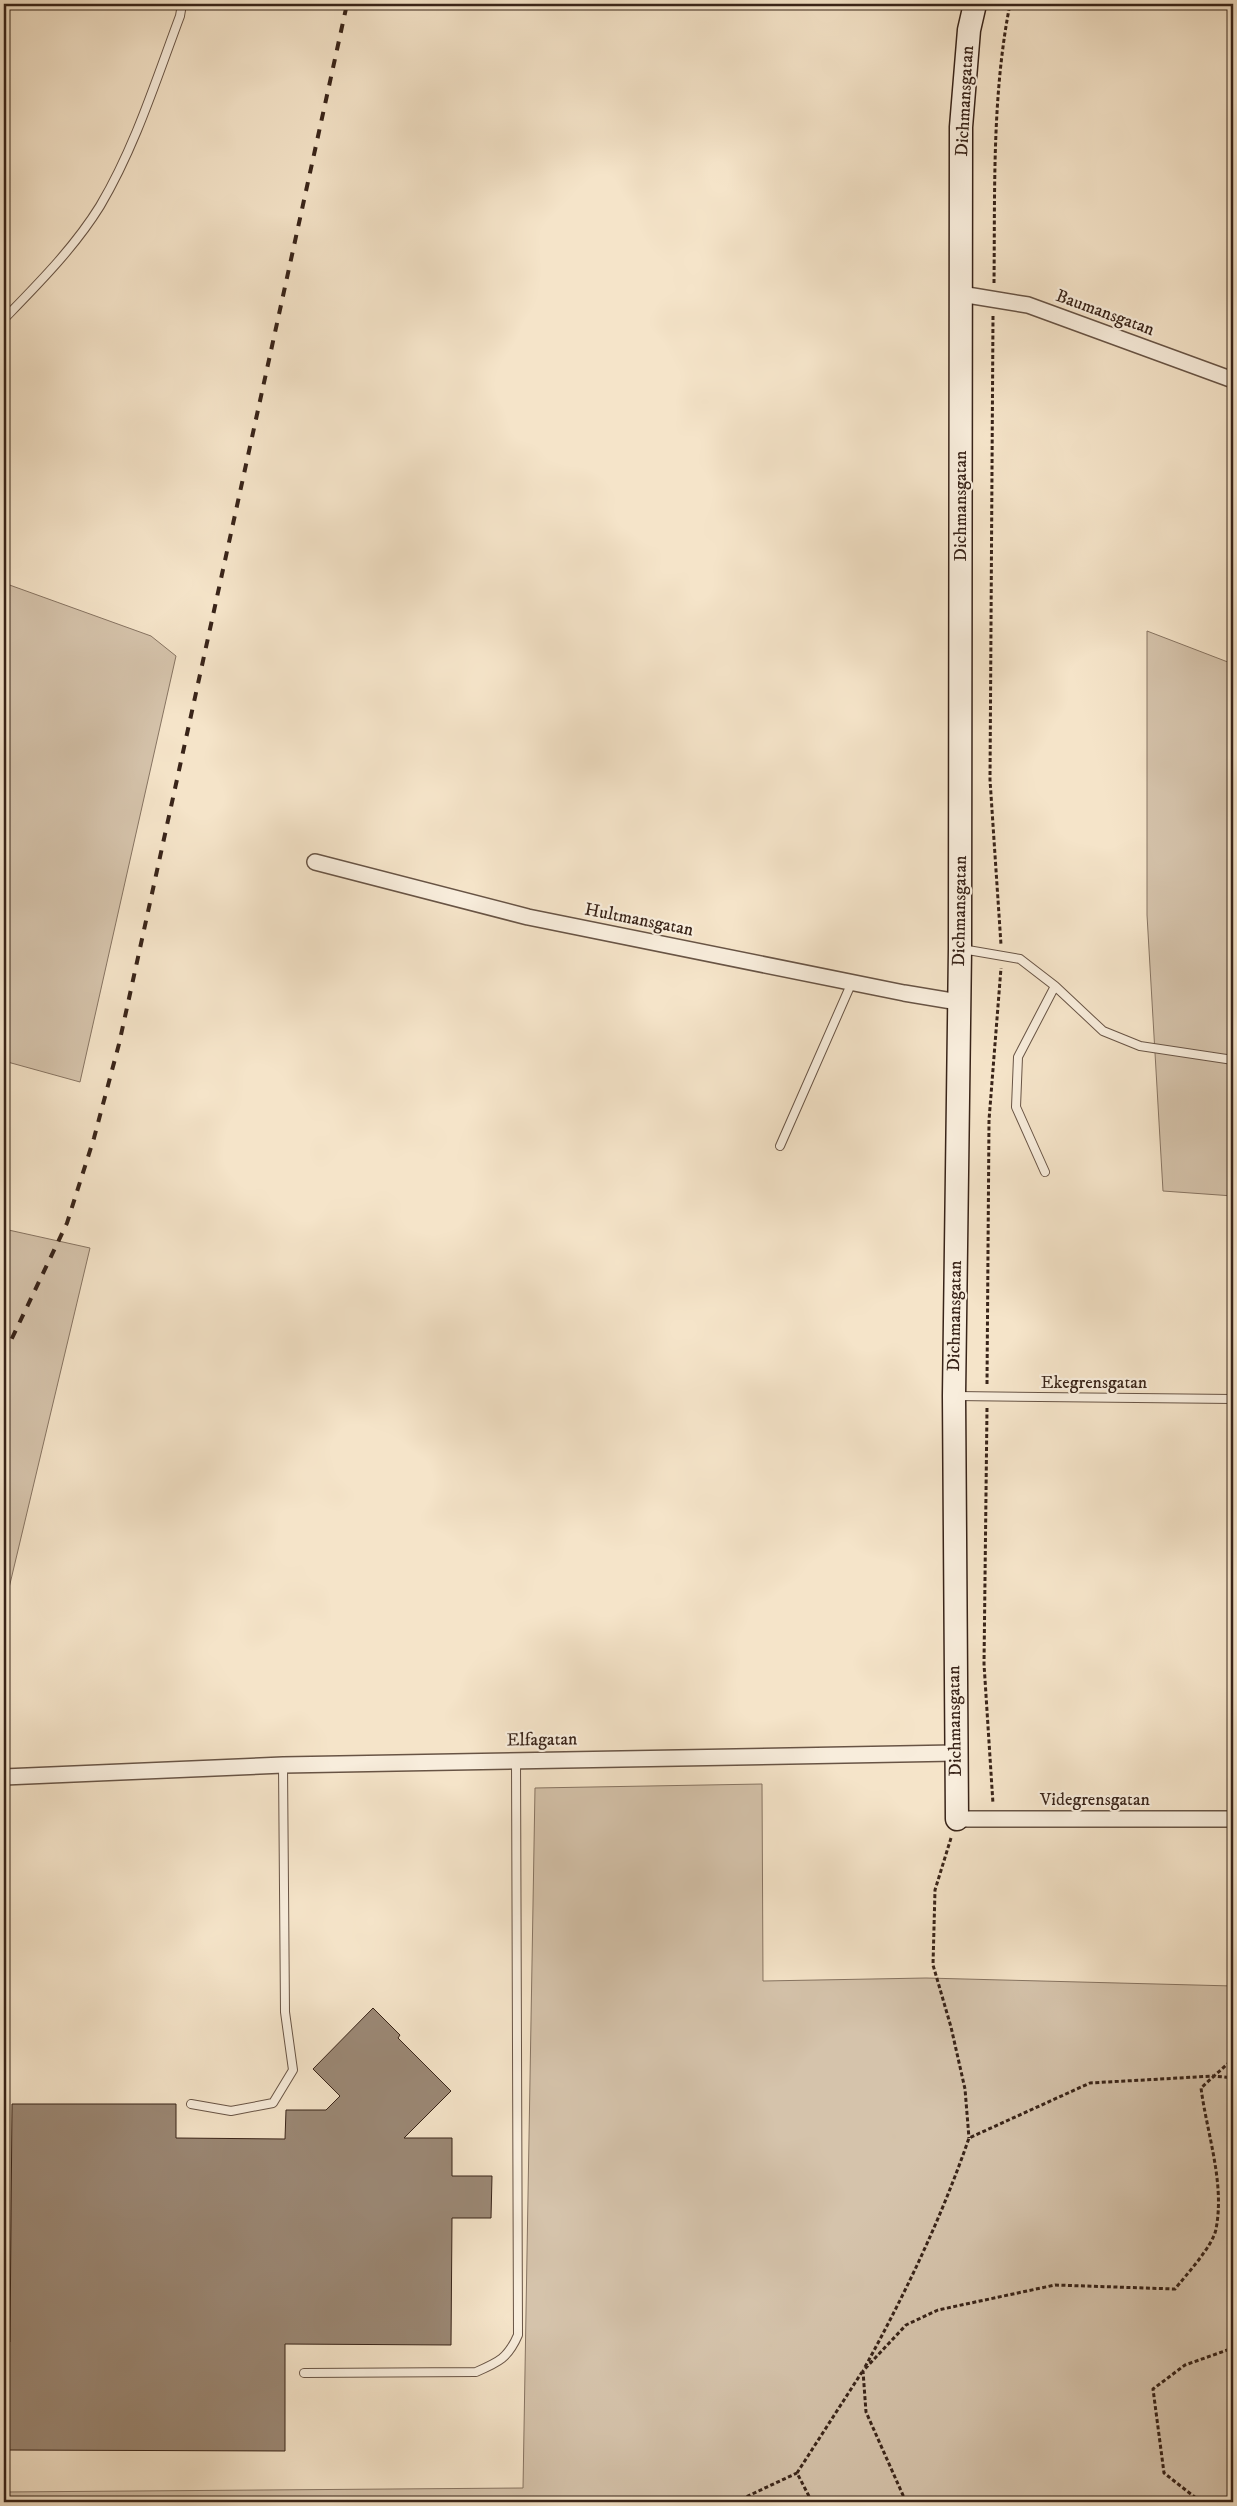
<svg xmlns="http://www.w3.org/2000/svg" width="1237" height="2506" viewBox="0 0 1237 2506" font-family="'IM FELL DW Pica',serif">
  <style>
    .green { fill: #d5c3ab; stroke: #877462 }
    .building { fill: #9b8875; stroke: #392419 }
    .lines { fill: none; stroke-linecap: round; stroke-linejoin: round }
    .lane-casing { stroke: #685445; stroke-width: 10 }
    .street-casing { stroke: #685445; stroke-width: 18 }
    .secondary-casing { stroke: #392419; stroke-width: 25 }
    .path { stroke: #392419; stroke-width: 3; stroke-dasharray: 4 2.5; stroke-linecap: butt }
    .lane { stroke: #f8eddc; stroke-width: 8 }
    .street { stroke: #f8eddc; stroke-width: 15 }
    .secondary { stroke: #f8eddc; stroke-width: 22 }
    .rail { stroke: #392419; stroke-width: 4; stroke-dasharray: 9 9; stroke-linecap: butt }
    .labels { text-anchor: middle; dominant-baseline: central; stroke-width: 4.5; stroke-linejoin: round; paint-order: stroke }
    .street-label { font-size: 18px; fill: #392419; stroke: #f8eddc }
  </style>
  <rect width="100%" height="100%" fill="#f5e4c9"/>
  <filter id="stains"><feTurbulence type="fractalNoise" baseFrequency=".004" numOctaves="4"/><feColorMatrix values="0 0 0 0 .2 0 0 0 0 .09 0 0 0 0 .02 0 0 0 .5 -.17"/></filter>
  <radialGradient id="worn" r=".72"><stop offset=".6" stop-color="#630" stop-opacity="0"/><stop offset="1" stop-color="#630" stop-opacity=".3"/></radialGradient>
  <path class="green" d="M4,583L151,636L176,656L80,1082L4,1061Z
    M1147,631L1233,664V1196L1163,1191L1147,915Z
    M4,1229L90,1248L4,1609Z
    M762,1784L763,1981L926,1978L1233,1986V2502H4V2492L523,2488L535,1788Z"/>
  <path class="building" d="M373,2008L400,2035L398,2038L451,2091L404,2138H452V2176H492L491,2218H452L451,2345L285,2344V2451L4,2450V2342H10L12,2104H176V2138L285,2139L286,2110H326L340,2096L313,2069Z"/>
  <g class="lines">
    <g class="lane-casing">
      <path id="lane" d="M4,319C38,284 74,248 100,206C135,147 156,80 180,16L182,4
        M962,949L1020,959L1055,986L1103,1031L1140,1046L1233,1060
        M780,1146L852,982
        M1045,1172L1016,1107L1018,1057L1055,986
        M956,1396L1233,1399
        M191,2104L231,2111L273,2103L293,2070L285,2012L283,1765
        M304,2373L476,2372C499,2362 508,2358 518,2335L516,1759"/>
    </g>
    <g class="street-casing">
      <path id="street" d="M961,294L1028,305L1233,380
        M315,862L528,917L904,993L958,1002
        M4,1777L283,1765L955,1753
        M957,1819H1233"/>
    </g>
    <g class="secondary-casing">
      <path id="secondary" d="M957,1819L954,1396L960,949L961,127L969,30L975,4"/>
    </g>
    <path class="path" d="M994,283C995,189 992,95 1010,4
      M993,316L990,780L1001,945
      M987,1384L989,1120L1001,968
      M987,1408L984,1664L993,1804
      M951,1838L935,1890L933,1965L951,2027L965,2089L969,2138
      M865,2367C906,2292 941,2219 969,2138L1090,2083L1214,2076L1233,2059
      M735,2502L797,2473
      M812,2502L797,2473L862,2372
      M906,2502L866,2412L863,2371L906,2325L938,2310L1055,2285L1175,2289C1186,2275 1213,2246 1216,2229C1225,2183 1207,2134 1201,2088L1214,2076L1233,2078
      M1201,2502L1164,2473L1153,2389L1185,2365L1233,2348"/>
    <use href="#lane" class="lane"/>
    <use href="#street" class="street"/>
    <use href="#secondary" class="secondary"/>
    <path class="rail" d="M4,1355L67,1223L94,1138L119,1044L347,4"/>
  </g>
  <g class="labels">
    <g class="street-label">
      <text transform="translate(965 101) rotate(-87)">Dichmansgatan</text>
      <text transform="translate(1105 313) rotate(20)">Baumansgatan</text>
      <text transform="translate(961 506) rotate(-90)">Dichmansgatan</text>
      <text transform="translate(960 911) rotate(-89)">Dichmansgatan</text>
      <text transform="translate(639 920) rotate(11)">Hultmansgatan</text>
      <text transform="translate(955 1316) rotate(-89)">Dichmansgatan</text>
      <text x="1094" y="1383">Ekegrensgatan</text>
      <text transform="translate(955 1721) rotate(-91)">Dichmansgatan</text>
      <text transform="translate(542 1740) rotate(-1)">Elfagatan</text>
      <text x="1095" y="1800">Videgrensgatan</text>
    </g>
  </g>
  <rect width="1237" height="2506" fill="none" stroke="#f5e4c9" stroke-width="20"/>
  <rect x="5" y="5" width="1227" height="2496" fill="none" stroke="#392419" stroke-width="2.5"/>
  <rect x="10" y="10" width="1217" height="2486" fill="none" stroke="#392419"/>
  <rect width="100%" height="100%" filter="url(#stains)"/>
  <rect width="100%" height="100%" fill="url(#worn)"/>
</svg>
